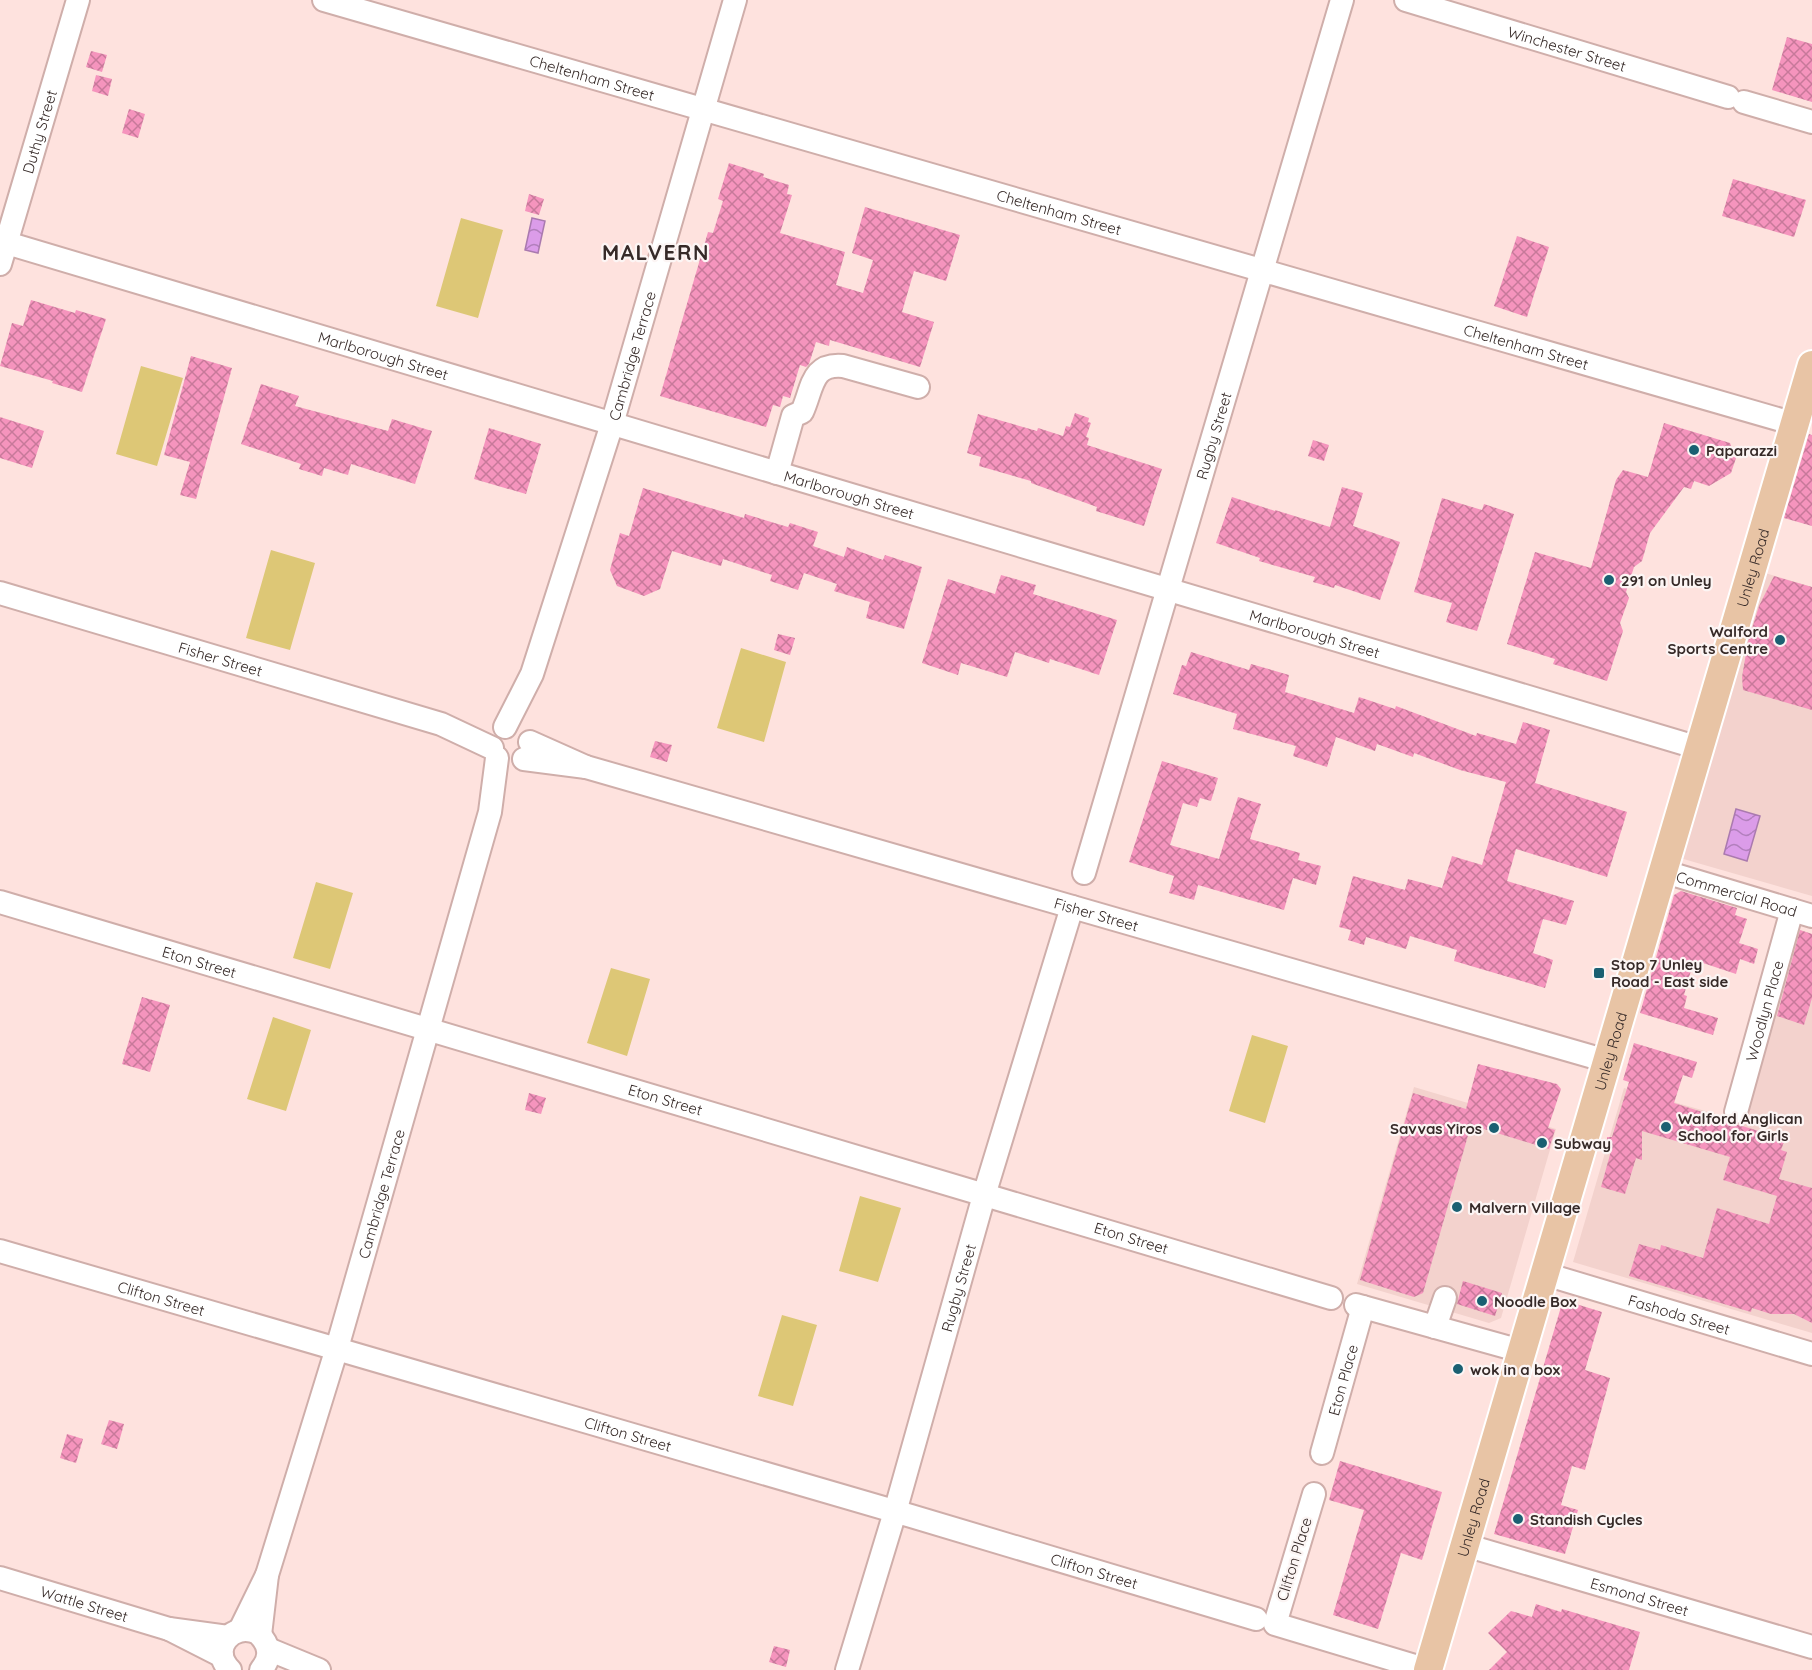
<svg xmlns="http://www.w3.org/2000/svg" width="1812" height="1670" viewBox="0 0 1812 1670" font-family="Quicksand,sans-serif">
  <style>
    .built { fill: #f3d2cd }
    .grass { fill: #ddc776 }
    .water { fill: url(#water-waves); stroke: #aa7aaf; stroke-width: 1.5 }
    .building { fill: url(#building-cross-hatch) }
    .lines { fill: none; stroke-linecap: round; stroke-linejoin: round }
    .minor-casing { stroke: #cfaeaa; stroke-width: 26 }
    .major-casing { stroke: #fff; stroke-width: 32 }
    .minor { stroke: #fff; stroke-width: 22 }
    .major { stroke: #e8c4a5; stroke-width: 28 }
    .poi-dot { fill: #1b6072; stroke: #fcf5f4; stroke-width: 2 }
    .labels { text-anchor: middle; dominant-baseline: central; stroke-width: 4.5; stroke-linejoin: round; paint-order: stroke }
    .street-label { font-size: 15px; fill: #362a28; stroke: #fcf5f4 }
    .poi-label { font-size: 15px; font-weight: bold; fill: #362a28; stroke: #fcf5f4; text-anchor: start }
    .district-label { font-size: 21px; font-weight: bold; letter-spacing: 1.5px; fill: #362a28; stroke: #fcf5f4 }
  </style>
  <defs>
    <pattern id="water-waves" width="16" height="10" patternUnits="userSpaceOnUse" patternTransform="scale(1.5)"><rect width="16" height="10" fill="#db9ce9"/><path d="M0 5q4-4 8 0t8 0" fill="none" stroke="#b27fbd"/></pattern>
    <pattern id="building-cross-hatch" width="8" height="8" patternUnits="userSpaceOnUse" patternTransform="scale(1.5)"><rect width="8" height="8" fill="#f594bd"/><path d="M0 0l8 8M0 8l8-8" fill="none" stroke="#c7799a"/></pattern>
  </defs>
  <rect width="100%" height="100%" fill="#fee2de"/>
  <path class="built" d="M1762,572L1812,587V896L1680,858Z
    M1797,929L1812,934V1333L1573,1262L1624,1088L1723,1116L1716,1137L1733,1141Z
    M1414,1087L1556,1129L1501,1318L1489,1323L1357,1284Z"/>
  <path class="grass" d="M461,218L503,230L478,318L436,306Z
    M141,366L183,378L157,466L116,454Z
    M271,550L315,563L290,650L246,638Z
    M741,648L786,662L764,742L717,728Z
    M316,882L353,893L330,969L293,958Z
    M611,968L650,979L627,1056L587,1043Z
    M273,1017L311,1030L286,1111L247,1099Z
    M1252,1035L1288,1046L1265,1123L1229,1111Z
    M860,1196L901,1208L878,1282L839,1271Z
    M782,1315L817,1325L793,1406L758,1396Z"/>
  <path class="water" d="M532,218L545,221L538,253L525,250Z
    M1736,809L1760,816L1747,861L1724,854Z"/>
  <path class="building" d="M1787,37L1812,44V102L1772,90Z
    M91,51L107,55L102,72L86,67Z
    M96,75L112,79L108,96L92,91Z
    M129,109L145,114L138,138L122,133Z
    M729,163L764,174L763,177L789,185L787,194L792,195L780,233L845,252L836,285L863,293L873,260L852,253L865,207L960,235L946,281L914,271L902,312L934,322L920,367L830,340L829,346L816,342L809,364L806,367L800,365L790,398L783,396L780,407L773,405L766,427L660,396L708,232L713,233L723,201L718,199Z
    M1733,179L1806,200L1794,237L1722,216Z
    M529,194L544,199L539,215L525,211Z
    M1517,236L1549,247L1527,317L1494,306Z
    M31,300L75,313L76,310L106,319L82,392L52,383L53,381L0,366L12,323L23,326Z
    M191,356L232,368L196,499L180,495L190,462L164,455Z
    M261,384L299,396L295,406L388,431L392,419L432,431L415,484L351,464L348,475L324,468L322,476L299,469L301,464L241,444Z
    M1075,413L1089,418L1088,422L1091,423L1086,437L1089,438L1087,445L1162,469L1144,526L1096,511L1097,507L1031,483V481L979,466L981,457L967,453L978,414L1037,431L1038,428L1063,436L1066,426L1070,427Z
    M0,417L44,431L32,468L0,458Z
    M1664,423L1730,443L1736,458L1731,473L1709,486L1694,481L1691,489L1684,487L1650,533L1642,561L1634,567L1626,592L1629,598L1620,623L1623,631L1607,681L1553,664L1555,659L1507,644L1535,552L1591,568L1616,480L1623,470L1648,477Z
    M489,428L541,444L526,494L474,479Z
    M1809,434L1812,435V526L1784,518Z
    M1313,440L1329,445L1324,461L1308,456Z
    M1342,487L1363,493L1353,526L1400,542L1380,600L1335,585L1334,588L1313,582L1315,577L1259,561L1260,558L1216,543L1232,497L1275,511V510L1330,527Z
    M643,488L744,518L745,514L788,527L790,523L818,532L813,546L844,557L847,547L883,560L885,555L922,567L904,629L866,618L870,602L834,591L837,584L804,573L798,590L770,581L772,575L723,559L721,566L672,551L660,589L644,596L617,586L610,570L620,533L629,536Z
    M1442,498L1482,510L1484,504L1514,514L1477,631L1446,622L1452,603L1414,592Z
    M1001,575L1036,585L1033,594L1117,620L1099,675L1050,659L1049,663L1015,652L1007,677L961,663L958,675L922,663L948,579L995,594Z
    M1774,576L1812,587V710L1743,690L1742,677L1748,642L1759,606Z
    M778,634L795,638L790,655L774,650Z
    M1191,652L1249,670L1251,664L1289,675L1285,692L1354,713L1359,697L1395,709L1396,706L1476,736L1477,733L1516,744L1523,722L1550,730L1535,783L1627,812L1607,877L1516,849L1507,881L1574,901L1566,925L1543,919L1533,953L1553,960L1545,988L1454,961L1457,950L1410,936L1406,949L1366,937L1364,945L1348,940L1351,930L1339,927L1353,876L1405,890L1408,879L1442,888L1452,856L1482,865L1506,782L1460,770L1414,753L1413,757L1377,744L1375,751L1336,737L1327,767L1293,756L1296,746L1233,729L1237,714L1173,694L1182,665L1186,666Z
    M655,741L672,745L667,762L650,757Z
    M1162,761L1218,778L1211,801L1200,798L1197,807L1183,803L1170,845L1219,859L1238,797L1261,804L1250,839L1300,853L1298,860L1321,866L1316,885L1293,878L1284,910L1198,885L1194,900L1169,893L1174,876L1129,862Z
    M1681,891L1737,908L1735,915L1747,919L1739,943L1758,949L1754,964L1740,959L1736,974L1694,960L1684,995L1687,996L1684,1008L1718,1018L1713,1035L1640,1013L1674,895Z
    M1800,930L1812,934V998L1804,1025L1777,1016Z
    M142,997L170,1005L150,1072L122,1064Z
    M1634,1043L1697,1062L1692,1078L1683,1075L1674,1103L1721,1118V1119L1732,1125H1739L1785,1139L1781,1150L1787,1152L1779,1179L1812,1188V1323L1794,1314H1771L1752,1308L1751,1312L1629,1276L1639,1244L1660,1250L1661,1245L1703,1258L1717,1208L1769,1224L1777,1196L1723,1180L1730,1157L1642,1131V1160L1636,1158L1625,1194L1601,1187L1611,1151L1607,1150V1137H1612L1629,1082L1623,1080Z
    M1478,1064L1557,1084L1561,1089L1548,1128L1555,1130L1549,1149L1471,1125L1423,1293L1414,1297L1360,1280L1413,1093L1466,1109Z
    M529,1093L546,1098L541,1114L525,1110Z
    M1463,1281L1502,1293L1495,1316L1457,1304Z
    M1563,1300L1602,1312L1585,1370L1610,1378L1585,1470L1572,1466L1561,1505L1578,1510L1565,1554L1494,1534Z
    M109,1420L124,1424L117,1449L101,1444Z
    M67,1434L83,1439L76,1463L60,1458Z
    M1340,1461L1442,1492L1422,1560L1401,1553L1378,1629L1333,1615L1364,1510L1329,1500Z
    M1536,1604L1561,1612L1562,1609L1640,1632L1629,1670H1489L1507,1652L1488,1633L1511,1611L1532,1617Z
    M774,1646L790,1650L786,1667L769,1662Z"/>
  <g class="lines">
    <g class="minor-casing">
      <g id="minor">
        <path id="s1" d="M324,0L1795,424"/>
        <path id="s2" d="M1406,0L1728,97"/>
        <path d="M1744,102L1812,122"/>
        <path id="s3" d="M0,241L1699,748"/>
        <path id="s4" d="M0,264L78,0"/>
        <path d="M777,473L793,416L802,412C813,388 811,363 843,366L918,387"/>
        <path id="s5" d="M0,593L441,724L492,748"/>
        <path id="s6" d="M505,727L532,674L612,424L735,0"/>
        <path d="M524,759L586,767L530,742"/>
        <path id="s7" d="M586,767L1607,1061"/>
        <path id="s8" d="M1662,871L1812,916"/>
        <path id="s9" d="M1084,873L1342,0"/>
        <path id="s10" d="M0,902C443,1035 888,1163 1331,1298"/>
        <path id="s11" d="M1736,1112L1792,910"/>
        <path id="s12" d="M0,1251L911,1516L1256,1619"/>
        <path id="s13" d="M1545,1274L1812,1354"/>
        <path d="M1356,1305L1521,1351"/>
        <path d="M1435,1327L1445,1298"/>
        <path id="s14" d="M1322,1453L1363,1307"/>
        <path d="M1314,1494L1275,1624L1428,1670"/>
        <path id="s15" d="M1465,1545L1812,1647"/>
        <path id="s16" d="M267,1575L337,1348L490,812L497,758"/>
        <path id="s17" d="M0,1578L169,1629"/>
        <path d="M240,1630L267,1575L260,1635"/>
        <path d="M268,1649L319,1670"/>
        <path d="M222,1656L169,1629L228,1637"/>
        <path d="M230,1670C209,1649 232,1621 258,1633C270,1645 272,1657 261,1670"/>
        <path id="s18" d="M847,1670L895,1512L985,1192L1072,907"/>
      </g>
    </g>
    <g class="major-casing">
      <g id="major">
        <path id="s19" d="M1428,1670L1812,365"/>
      </g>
    </g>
    <use href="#minor" class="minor"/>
    <use href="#major" class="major"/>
  </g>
  <g class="poi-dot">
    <circle cx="1694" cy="450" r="6"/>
    <circle cx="1609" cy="580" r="6"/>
    <circle cx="1780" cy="640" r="6"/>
    <rect x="1593" y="967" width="12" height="12" rx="3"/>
    <circle cx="1666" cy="1127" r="6"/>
    <circle cx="1494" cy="1128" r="6"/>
    <circle cx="1542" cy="1143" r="6"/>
    <circle cx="1457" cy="1207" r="6"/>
    <circle cx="1482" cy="1301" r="6"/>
    <circle cx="1458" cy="1369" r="6"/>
    <circle cx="1518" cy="1519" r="6"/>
  </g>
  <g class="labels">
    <g class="street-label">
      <text stroke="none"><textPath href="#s2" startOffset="168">Winchester Street</textPath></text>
      <text stroke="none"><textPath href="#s1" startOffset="279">Cheltenham Street</textPath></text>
      <text stroke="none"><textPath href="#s4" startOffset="138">Duthy Street</textPath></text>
      <text stroke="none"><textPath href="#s1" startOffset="765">Cheltenham Street</textPath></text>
      <text stroke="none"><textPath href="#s1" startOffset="1251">Cheltenham Street</textPath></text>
      <text stroke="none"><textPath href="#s3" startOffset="400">Marlborough Street</textPath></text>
      <text stroke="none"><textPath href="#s6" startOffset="393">Cambridge Terrace</textPath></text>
      <text stroke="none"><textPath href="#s9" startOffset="456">Rugby Street</textPath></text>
      <text stroke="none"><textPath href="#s3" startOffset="886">Marlborough Street</textPath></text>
      <text stroke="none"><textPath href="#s19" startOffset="1149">Unley Road</textPath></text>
      <text stroke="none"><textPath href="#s3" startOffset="1372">Marlborough Street</textPath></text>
      <text stroke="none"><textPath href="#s5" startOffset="230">Fisher Street</textPath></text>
      <text stroke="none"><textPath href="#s8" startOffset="78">Commercial Road</textPath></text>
      <text stroke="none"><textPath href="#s7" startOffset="531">Fisher Street</textPath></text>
      <text stroke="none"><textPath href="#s10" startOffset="208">Eton Street</textPath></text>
      <text stroke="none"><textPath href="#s11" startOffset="105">Woodlyn Place</textPath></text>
      <text stroke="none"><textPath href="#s19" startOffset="645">Unley Road</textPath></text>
      <text stroke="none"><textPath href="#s10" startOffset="694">Eton Street</textPath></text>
      <text stroke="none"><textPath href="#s16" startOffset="398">Cambridge Terrace</textPath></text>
      <text stroke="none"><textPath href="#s10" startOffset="1180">Eton Street</textPath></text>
      <text stroke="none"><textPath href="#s18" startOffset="398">Rugby Street</textPath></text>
      <text stroke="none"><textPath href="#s12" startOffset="168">Clifton Street</textPath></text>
      <text stroke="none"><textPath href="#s13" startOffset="140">Fashoda Street</textPath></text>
      <text stroke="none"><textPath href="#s14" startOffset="76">Eton Place</textPath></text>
      <text stroke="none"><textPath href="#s12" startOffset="654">Clifton Street</textPath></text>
      <text stroke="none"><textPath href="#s19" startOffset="159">Unley Road</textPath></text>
      <text transform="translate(1294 1559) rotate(-73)">Clifton Place</text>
      <text stroke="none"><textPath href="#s12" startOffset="1140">Clifton Street</textPath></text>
      <text stroke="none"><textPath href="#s15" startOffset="182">Esmond Street</textPath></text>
      <text stroke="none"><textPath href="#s17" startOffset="88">Wattle Street</textPath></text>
    </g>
    <g class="poi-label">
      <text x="1706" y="450">Paparazzi</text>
      <text x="1621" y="580">291 on Unley</text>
      <text x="1768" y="631" text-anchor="end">Walford<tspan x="1768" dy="17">Sports Centre</tspan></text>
      <text x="1611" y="964">Stop 7 Unley<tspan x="1611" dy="17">Road - East side</tspan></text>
      <text x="1678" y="1118">Walford Anglican<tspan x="1678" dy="17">School for Girls</tspan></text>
      <text x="1482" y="1128" text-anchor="end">Savvas Yiros</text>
      <text x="1554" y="1143">Subway</text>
      <text x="1469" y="1207">Malvern Village</text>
      <text x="1494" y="1301">Noodle Box</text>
      <text x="1470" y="1369">wok in a box</text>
      <text x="1530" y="1519">Standish Cycles</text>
    </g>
    <g class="district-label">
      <text x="656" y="252">MALVERN</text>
    </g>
  </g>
</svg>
